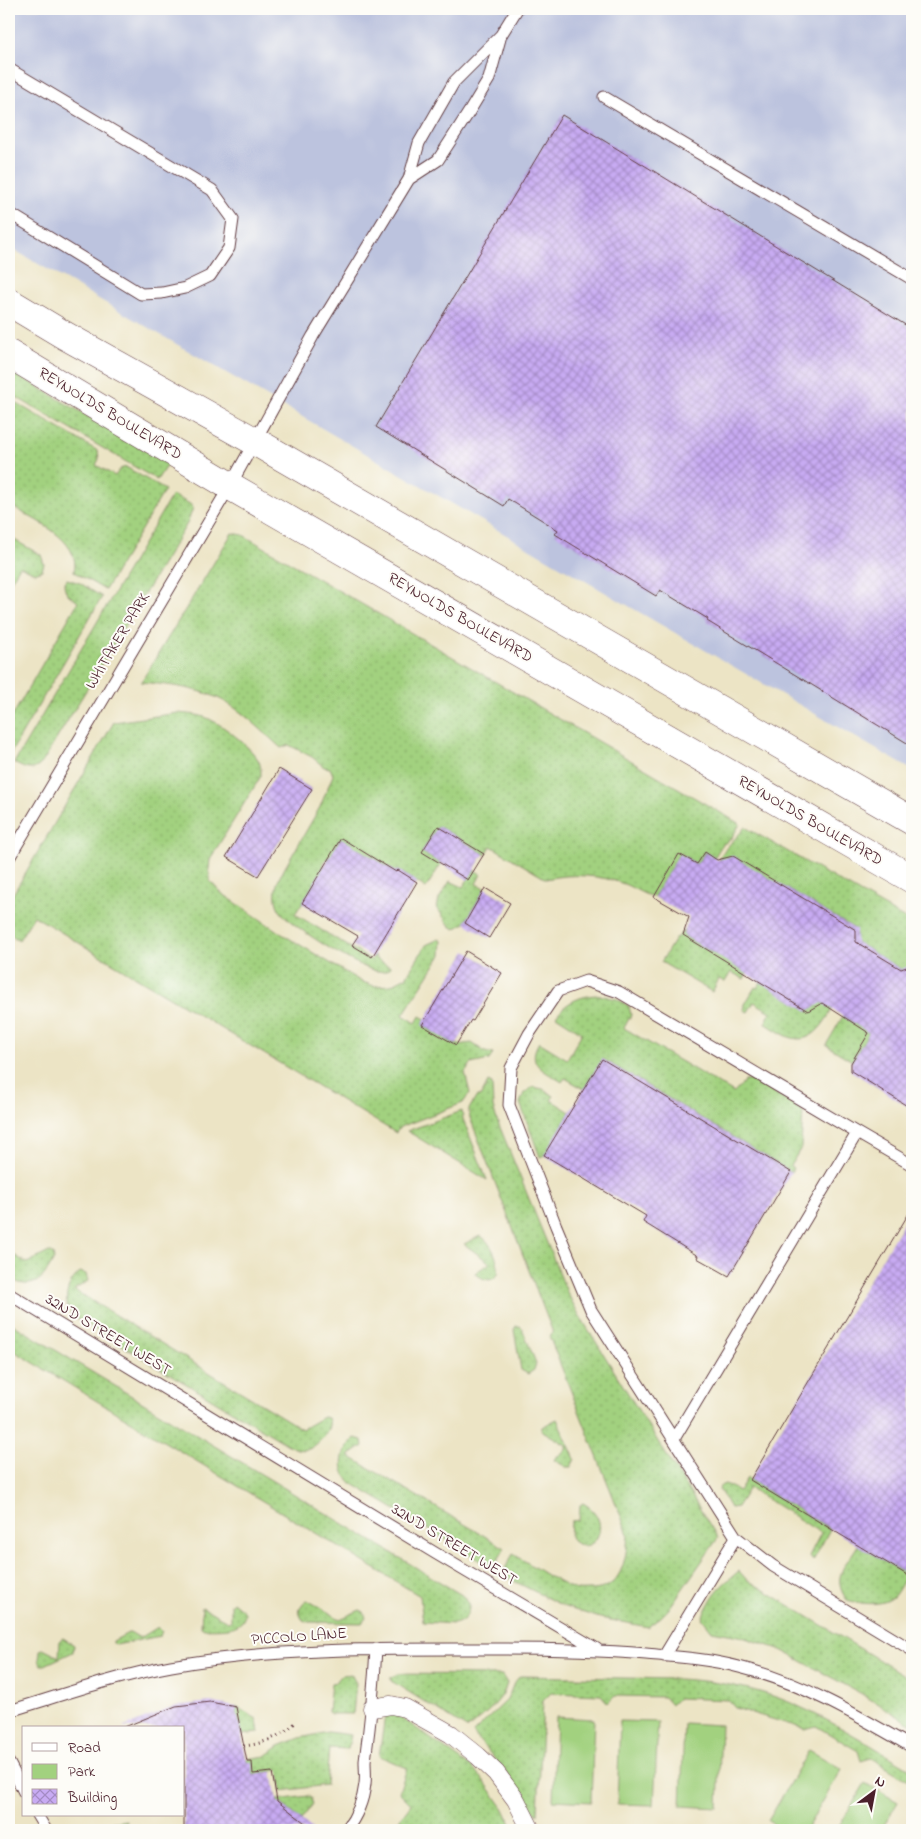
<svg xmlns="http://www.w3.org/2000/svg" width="921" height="1839" viewBox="0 0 921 1839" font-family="'Indie Flower',sans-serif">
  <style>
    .industrial { fill: #bcc3de }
    .grass { fill: url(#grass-dots); stroke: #767855 }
    .park { fill: #a2d17f; stroke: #767855 }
    .building { fill: url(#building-cross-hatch) }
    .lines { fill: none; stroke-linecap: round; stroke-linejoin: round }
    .service-casing { stroke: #623d42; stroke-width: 13 }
    .pedestrian-casing { stroke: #623d42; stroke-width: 19 }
    .secondary-casing { stroke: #623d42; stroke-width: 29 }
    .path { stroke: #623d42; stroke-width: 3; stroke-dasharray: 1 4; stroke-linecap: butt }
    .service { stroke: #fff; stroke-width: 11 }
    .pedestrian { stroke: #fff; stroke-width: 18 }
    .secondary { stroke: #fff; stroke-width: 28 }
    .labels { text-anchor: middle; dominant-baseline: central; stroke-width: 4; stroke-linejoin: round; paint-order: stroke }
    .street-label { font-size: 16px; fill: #4a1f2b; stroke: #fdfcf7 }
  </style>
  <defs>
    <pattern id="grass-dots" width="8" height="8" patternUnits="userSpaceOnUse" patternTransform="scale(1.25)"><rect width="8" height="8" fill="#a2d17f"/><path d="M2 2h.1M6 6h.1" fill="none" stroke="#8db36e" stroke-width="1.8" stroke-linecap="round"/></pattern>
    <pattern id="building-cross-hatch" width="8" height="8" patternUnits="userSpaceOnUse" patternTransform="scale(1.25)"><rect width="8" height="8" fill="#c8abf3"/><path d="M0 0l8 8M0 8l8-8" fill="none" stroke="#a48bc5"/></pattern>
  </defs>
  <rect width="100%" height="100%" fill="#fdfcf7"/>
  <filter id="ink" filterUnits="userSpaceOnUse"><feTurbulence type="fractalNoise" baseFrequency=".02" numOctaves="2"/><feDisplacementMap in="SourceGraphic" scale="10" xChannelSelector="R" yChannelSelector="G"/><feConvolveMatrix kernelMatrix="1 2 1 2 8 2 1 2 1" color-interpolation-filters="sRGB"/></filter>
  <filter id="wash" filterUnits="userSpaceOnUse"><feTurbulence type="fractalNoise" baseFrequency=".0096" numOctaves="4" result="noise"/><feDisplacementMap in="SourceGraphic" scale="20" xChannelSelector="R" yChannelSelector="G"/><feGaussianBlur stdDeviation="1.12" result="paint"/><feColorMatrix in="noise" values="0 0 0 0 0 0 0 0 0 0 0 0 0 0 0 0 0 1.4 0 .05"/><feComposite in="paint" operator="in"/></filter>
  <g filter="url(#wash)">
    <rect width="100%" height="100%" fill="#ece4c5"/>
    <path class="industrial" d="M9,9H912V770L9,247Z"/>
    <path class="grass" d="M9,370L168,463L157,480L9,393Z
      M9,399L98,451L99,459L96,465L115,476L120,469L126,467L165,490L105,590L74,572C82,539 32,519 9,505Z
      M172,495L190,504L193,508L188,522L42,763C33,773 25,769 14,763Z
      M232,533L243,535L740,824L731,839L722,845L714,858L705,852L697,864L679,854L654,897C644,895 634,888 624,884C600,875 571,873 546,879L491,846L486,855L438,826L422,852L441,864L426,888L398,870L396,872L341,838L330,857L324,862L322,872L295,914L371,960L375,956L376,959L391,967C387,971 382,972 377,971C360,969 286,924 279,909C274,900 275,887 279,878L320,807L333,775L330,768L324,767L312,757L289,745L281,748C264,733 247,715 227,703C203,688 168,685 141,682Z
      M9,537L41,555L44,564L42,570L35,573L20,566L9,584V564L11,561L9,559Z
      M67,579L80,583L102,597L9,756V722L78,602C70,596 65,594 64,584Z
      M178,713C186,714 194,714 201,716C218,720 247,744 257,758C261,764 261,769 261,776L210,859L209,870L210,881L220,892L282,934L360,981L374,986L391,985L406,977L426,945L439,939L442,941L441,955L403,1015L416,1023L420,1016L432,1023L429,1029L456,1045L472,1043L485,1052L493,1054L489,1060L471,1064L465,1073L470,1093L463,1103L400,1127L396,1133L34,916L19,940L9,934V901L114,722Z
      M745,827L912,923V965L902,970L856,942L855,940L856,934L855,929L735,858L718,860C725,847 736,839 745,827Z
      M474,870L481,874L476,884L485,888L465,923L455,929L450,926L437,908L439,899L450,881L463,887Z
      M685,929L683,934L686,937L747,973L744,979L731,972L725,982L719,979L712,992L661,962L675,939Z
      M761,982L807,1010L813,1008L821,997L834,1006C825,1022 813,1046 789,1037C781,1034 773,1028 765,1023L771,1012L754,1002L748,1012L744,1010L745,1004L755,987L757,988Z
      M599,995L617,999L629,1006L631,1015L624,1028L734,1093L745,1081L753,1080L803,1110L801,1148L790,1166L793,1168L791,1172L603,1059L584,1089L565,1078L562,1082C545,1071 525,1065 539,1042L567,1059L582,1033L556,1016C566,1002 581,995 599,995Z
      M843,1016L869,1033L852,1061L826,1045Z
      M488,1082L492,1084L493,1107L497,1120L567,1292L578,1313L718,1538L668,1610L661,1617L648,1627L600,1618L565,1607L504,1576L503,1572L513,1554C531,1564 555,1582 574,1589C578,1591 584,1590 589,1590C622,1591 626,1560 628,1534L549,1336L553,1333L469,1115V1109L477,1096H481Z
      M533,1087L543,1089L554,1096L551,1100L570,1112L545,1155L540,1157L520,1103L524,1093Z
      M462,1111L463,1119L487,1180L407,1131Z
      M480,1236C491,1241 500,1262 498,1274C491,1284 484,1279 475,1274L476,1272L490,1263L464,1244Z
      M9,1252L27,1263L49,1252L53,1254L54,1259C43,1281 32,1292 9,1278Z
      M80,1272L86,1274L88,1281L74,1290L302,1429L323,1417L328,1418C334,1428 318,1445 309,1449C302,1451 296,1449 290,1446L73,1316C61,1302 67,1283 80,1272Z
      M9,1322L465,1597L469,1606C469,1615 464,1622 454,1624L423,1622L420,1596L9,1348Z
      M516,1326H520L522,1328L536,1363L534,1370L528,1374L521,1370L514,1330Z
      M557,1419L575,1459L571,1467H566L554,1460L555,1458L566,1450V1445L541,1430L542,1427Z
      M355,1438L362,1440L363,1446L349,1456L505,1548L495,1565L491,1567L351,1483C337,1469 341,1450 355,1438Z
      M747,1478L830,1529L813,1561L809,1556L821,1533L749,1488L737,1507L730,1508L719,1489L720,1486L725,1484L739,1491Z
      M583,1503C618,1522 590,1564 570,1537L571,1521L579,1520L580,1505Z
      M858,1545L907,1575C903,1581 899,1590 894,1596C884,1607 860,1604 847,1600C830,1577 846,1565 858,1545Z
      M739,1571L746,1579L912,1680V1725L860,1693L779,1649L739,1636L712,1631L702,1618C713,1593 718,1588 739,1571Z
      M306,1601H309L340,1619L360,1610L364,1612L366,1618L362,1623L308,1622L303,1620C297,1612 299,1606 306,1601Z
      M233,1602L245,1612C245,1632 218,1628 204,1629L201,1627L202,1607L229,1622L231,1620V1604Z
      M158,1627L162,1631L160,1636L116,1645L113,1643V1641L130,1632L140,1638Z
      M63,1638L74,1645L73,1652L45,1665H41L39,1660L40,1650L43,1649L59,1657L60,1640Z
      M351,1674L356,1683L353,1714H331L328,1712L331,1683L336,1682L342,1675Z
      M398,1674L502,1675L507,1683C503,1702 482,1716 468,1729L391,1681V1677Z
      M520,1676L678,1679C719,1681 761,1689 798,1706C838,1724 875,1748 912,1770V1783L871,1758L861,1761L858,1751L816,1726L805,1729L735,1708L728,1700L678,1698L671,1705L664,1697L615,1696L608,1703L601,1695L551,1693L543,1701L538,1814L528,1805L508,1775L473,1733L507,1700L514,1683Z
      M236,1707L257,1719L259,1733L241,1735Z
      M388,1712L396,1714L471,1767L482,1778L504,1809L514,1830H391L411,1804L399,1792L407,1768L379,1756L385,1715Z
      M328,1732L351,1735L348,1749L329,1748L326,1785L282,1791L279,1770L253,1774L246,1759L266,1756L279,1746L300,1738Z
      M308,1796L311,1798L313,1804L301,1820L277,1800Z
      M126,1820L127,1823L122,1830H86L88,1826Z"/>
    <path class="park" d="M556,1717L594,1719L591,1802L553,1800Z
      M620,1721L658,1722L654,1805L617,1804Z
      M684,1723L721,1725L718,1808L681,1806Z
      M809,1750L842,1769L806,1830H783L768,1821Z
      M865,1783L898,1802L881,1830H837Z"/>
    <g id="blocks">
      <path class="building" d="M562,115L912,329V746L707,621L708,619L660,590L656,596L555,534L558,530L508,499L504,506L376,427Z
        M279,769L312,789L258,876L226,857Z
        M438,826L484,854L468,880L422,852Z
        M341,838L396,872L398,870L417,882L372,957L352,945L358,936L302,903Z
        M705,852L717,860L733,856L856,930V942L901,969L912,965V1109L851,1071V1063L869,1033L822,1003L808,1011L683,935L689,917L654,897L679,854L697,864Z
        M485,888L510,903L489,938L465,923Z
        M466,951L502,973L473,1021L471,1020L456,1045L422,1025Z
        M602,1059L791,1172L729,1276L697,1258L698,1256L643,1222L646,1216L544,1155Z
        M912,1208V1578L750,1480Z
        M210,1702L236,1707L247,1762H252L253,1774L272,1772L277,1801L314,1830H184V1728H122L176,1706Z"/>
    </g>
  </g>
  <g filter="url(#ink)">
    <use href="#blocks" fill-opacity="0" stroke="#623d42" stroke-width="1"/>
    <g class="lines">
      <g class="service-casing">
        <path id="service" d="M501,35L517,9
          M9,69L212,190L233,219L229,248L210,276L185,288L162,293L141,294L9,213
          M604,97L912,279
          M9,858L230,486L313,336L409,179L419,143L454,82L501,35L489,79L469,112L438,160L409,179
          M857,1133L619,992L586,981L558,991L529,1034L511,1068L509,1105L556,1226L591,1310L736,1537L773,1566L912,1650
          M9,1294L435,1553L597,1649
          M674,1439L857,1133L912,1165
          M664,1656L736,1537
          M9,1711C62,1695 116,1676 171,1666C278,1647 388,1649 497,1649C547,1649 597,1650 646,1654C678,1657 709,1659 739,1667C801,1682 857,1715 912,1747
          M9,1763L24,1792
          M37,1815L46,1830
          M346,1830C357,1816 363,1802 365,1784C366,1777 365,1769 365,1761C370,1724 374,1687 376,1649"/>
      </g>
      <g class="pedestrian-casing">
        <path id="pedestrian" d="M372,1708L391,1705L405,1708L451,1734L478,1756L496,1773L516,1800L531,1830"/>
      </g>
      <g class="secondary-casing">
        <path id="secondary" d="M9,302L64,335L256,442L912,821
          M9,354L230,486L912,879"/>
      </g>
      <path class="path" d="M244,1746C263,1744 282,1736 296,1722"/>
      <use href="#service" class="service"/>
      <use href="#pedestrian" class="pedestrian"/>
      <use href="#secondary" class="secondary"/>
    </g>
  </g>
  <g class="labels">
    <g class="street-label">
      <text transform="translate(110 414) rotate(31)">REYNOLDS BOULEVARD</text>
      <text transform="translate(460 618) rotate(30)">REYNOLDS BOULEVARD</text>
      <text transform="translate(118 641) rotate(-59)">WHITAKER PARK</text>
      <text transform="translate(810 821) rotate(30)">REYNOLDS BOULEVARD</text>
      <text transform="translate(108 1335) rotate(31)">32ND STREET WEST</text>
      <text transform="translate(454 1545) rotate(31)">32ND STREET WEST</text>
      <text transform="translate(299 1637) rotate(-4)">PICCOLO LANE</text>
    </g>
  </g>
  <rect width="921" height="1839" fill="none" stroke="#fdfcf7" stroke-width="30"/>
  <rect x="22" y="1726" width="162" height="90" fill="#fdfcf7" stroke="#b5a4a5"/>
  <rect x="32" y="1743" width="25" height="8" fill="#ffffff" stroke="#b5a4a5"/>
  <text x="68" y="1752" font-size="15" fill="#4a1f2b">Road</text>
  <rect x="32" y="1764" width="25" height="15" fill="#a2d17f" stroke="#b5a4a5"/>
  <text x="68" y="1776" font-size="15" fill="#4a1f2b">Park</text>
  <rect x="32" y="1789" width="25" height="15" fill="url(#building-cross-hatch)" stroke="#b5a4a5"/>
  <text x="68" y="1802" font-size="15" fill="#4a1f2b">Building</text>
  <g transform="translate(874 1792) rotate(32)" stroke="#fdfcf7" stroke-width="4" paint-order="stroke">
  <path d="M0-4L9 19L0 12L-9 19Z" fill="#4a1f2b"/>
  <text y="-8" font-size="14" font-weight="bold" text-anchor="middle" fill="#4a1f2b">N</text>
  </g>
</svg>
